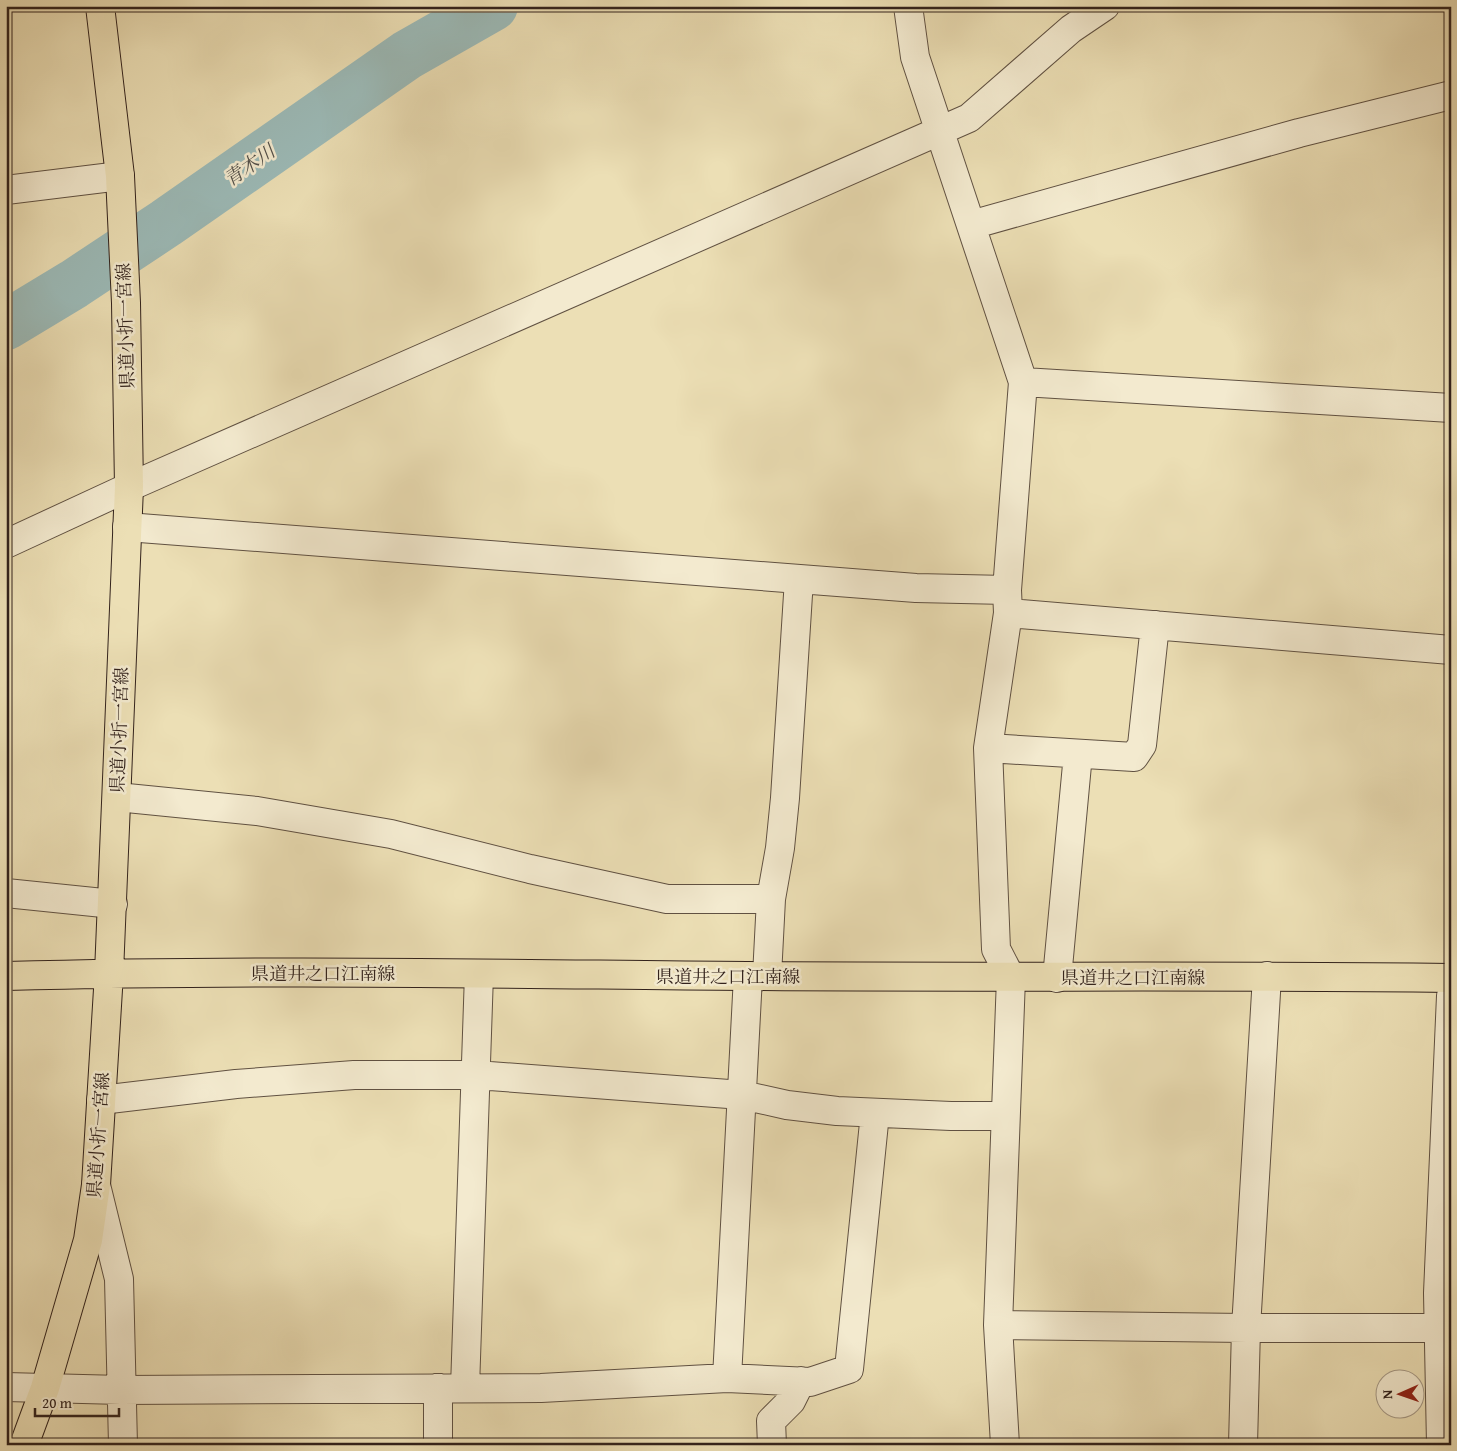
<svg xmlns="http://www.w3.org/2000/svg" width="1457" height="1451" viewBox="0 0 1457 1451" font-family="'Gentium Book Plus','Noto Serif JP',serif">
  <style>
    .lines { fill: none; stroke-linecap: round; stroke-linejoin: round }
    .river { stroke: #9cbab7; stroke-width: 50 }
    .minor-casing { stroke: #605142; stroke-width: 30 }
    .major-casing { stroke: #32221c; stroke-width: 30 }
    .minor { stroke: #f3eacf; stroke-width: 28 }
    .major { stroke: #ecdfb5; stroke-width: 28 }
    .labels { text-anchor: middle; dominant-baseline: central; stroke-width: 5; stroke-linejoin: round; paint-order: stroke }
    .street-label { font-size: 18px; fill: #32221c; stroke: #f3eacf }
    .water-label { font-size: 19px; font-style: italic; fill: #52504a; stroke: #f3eacf }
  </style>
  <rect width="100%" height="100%" fill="#ecdfb5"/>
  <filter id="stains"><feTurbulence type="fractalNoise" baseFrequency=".004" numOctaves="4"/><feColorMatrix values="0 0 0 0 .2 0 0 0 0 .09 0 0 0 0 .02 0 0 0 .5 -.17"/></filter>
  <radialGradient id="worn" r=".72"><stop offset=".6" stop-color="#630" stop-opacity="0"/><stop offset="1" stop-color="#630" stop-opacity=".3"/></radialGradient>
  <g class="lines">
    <path class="river" d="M6,325L74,284L166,223L407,55L493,6"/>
    <g class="minor-casing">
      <path id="minor" d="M908,6L915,57L1023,382L1007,590L1008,613L988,748L996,949L1011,978L998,1325L1005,1445
        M6,190L120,176
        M971,225L1299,133L1451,95
        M1023,382L1451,408
        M127,527L916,588L1007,590
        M6,544L129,487L969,118L1071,29L1105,6
        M1008,613L1451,650
        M988,748L1134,757L1142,745L1155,625
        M117,797L257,811L391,834L530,869L667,899H771
        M6,893L113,904
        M767,976L771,899L780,848L785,798L799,579
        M1057,978L1078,754
        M101,1100L236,1084L354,1075H476L742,1095L787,1105L837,1111L951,1116H1005
        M96,1185L119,1279L123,1445
        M998,1325L1246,1328H1439
        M727,1378L748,976
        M6,1387L121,1390L541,1388L727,1378L810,1382L849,1369L875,1113
        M438,1388V1445
        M465,1388L479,974
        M772,1445L771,1421L791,1401L801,1381
        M1243,1445L1246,1328L1267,976
        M1441,1445L1438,1293L1451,996"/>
    </g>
    <g class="major-casing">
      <path id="major" d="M6,976C253,969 500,974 747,976C981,978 1216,975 1451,978
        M24,1445L45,1388L88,1240L96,1185L109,973L129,487L126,303L120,176L100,6"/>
    </g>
    <use href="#minor" class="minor"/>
    <use href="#major" class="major"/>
  </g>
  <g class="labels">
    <g class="street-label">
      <text transform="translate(125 326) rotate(-92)">県道小折一宮線</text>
      <text transform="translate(119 730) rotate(-88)">県道小折一宮線</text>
      <text x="323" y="973">県道井之口江南線</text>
      <text x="728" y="976">県道井之口江南線</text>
      <text x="1133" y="977">県道井之口江南線</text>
      <text transform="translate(98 1135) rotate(-86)">県道小折一宮線</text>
    </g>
    <g class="water-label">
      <text transform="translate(249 165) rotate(-35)">青木川</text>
    </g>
  </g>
  <rect width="1457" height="1451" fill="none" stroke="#ecdfb5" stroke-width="25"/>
  <rect x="8" y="8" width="1442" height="1436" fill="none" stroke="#32221c" stroke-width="2.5"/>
  <rect x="12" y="12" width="1432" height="1426" fill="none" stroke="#32221c"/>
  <g transform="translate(1400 1394) rotate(268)"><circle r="24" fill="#f3eacf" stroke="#a69a87"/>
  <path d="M0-4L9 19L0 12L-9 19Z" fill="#8f2418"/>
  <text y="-8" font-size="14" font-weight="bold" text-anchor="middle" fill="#32221c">N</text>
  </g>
  <path d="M35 1408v8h84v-8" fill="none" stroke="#32221c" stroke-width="2.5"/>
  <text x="42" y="1408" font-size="15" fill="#32221c" stroke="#f3eacf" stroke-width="4" paint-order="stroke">20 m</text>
  <rect width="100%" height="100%" filter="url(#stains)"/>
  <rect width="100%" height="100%" fill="url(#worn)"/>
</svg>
